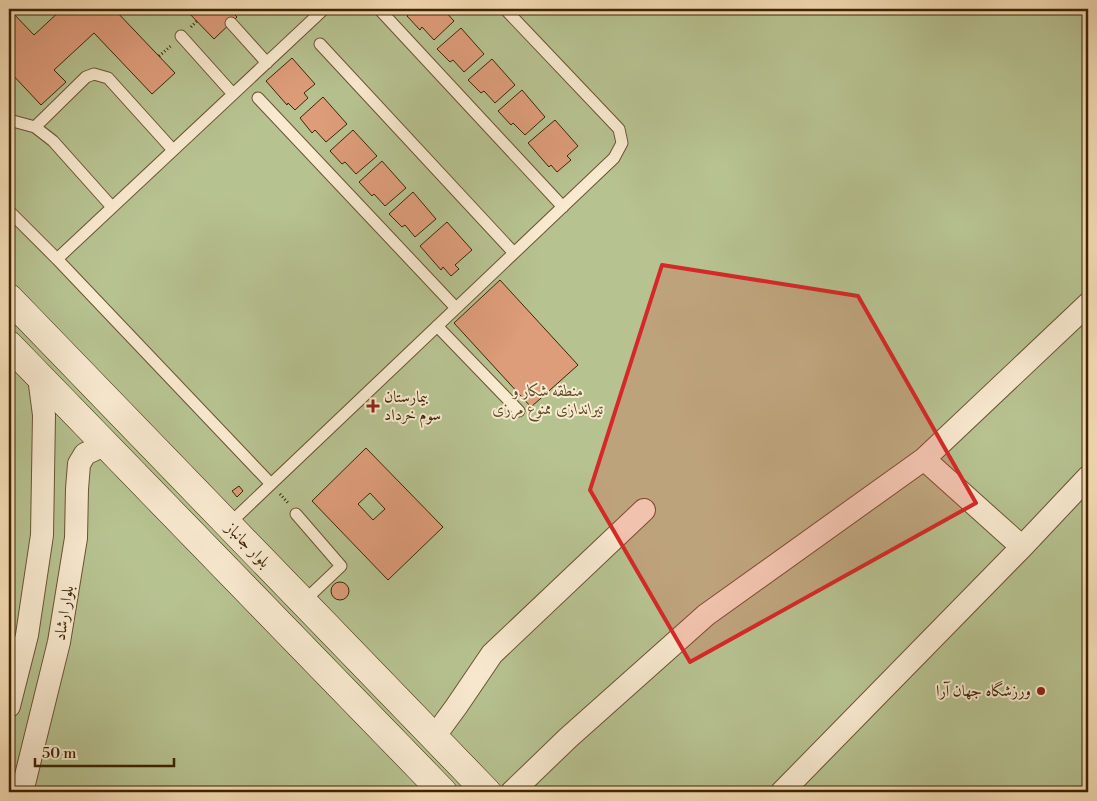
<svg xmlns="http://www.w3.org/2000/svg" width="1097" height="801" viewBox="0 0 1097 801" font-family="'Libre Bodoni',Amiri,serif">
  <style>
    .green { fill: #b7c291; stroke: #7a734b }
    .building { fill: #dd9c7a; stroke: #3e2405; fill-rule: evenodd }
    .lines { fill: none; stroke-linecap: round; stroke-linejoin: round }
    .lane-casing { stroke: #6c5231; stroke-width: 13 }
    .street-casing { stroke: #6c5231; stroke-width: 24 }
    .secondary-casing { stroke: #3e2405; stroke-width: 29 }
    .path { stroke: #3e2405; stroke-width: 3; stroke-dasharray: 1 2.5; stroke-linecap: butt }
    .lane { stroke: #f8e9cf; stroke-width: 11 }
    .street { stroke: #f8e9cf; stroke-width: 22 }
    .secondary { stroke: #f8e9cf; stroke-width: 28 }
    .marked { fill: #d62828; fill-opacity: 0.2; stroke: #d62828; stroke-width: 4; stroke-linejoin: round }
    .poi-dot { fill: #8f2418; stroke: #f8e9cf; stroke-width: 2 }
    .labels { text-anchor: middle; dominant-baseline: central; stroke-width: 4; stroke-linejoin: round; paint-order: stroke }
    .park-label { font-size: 16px; font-style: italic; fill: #5c4c28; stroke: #f8e9cf }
    .poi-label { font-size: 16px; fill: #3e2405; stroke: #f8e9cf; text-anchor: start }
    .street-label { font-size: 16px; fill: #3e2405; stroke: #f8e9cf }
  </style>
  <rect width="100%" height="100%" fill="#f5ddb5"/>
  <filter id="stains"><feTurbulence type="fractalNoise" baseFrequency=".004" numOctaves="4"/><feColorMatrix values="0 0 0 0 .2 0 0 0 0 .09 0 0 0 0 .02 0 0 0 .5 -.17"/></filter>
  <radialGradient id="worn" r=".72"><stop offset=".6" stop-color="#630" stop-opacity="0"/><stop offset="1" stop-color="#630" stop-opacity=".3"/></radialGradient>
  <path class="green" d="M9,9H1088V792H9Z"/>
  <path class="building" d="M9,9L34,35L62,9H117L115,10L175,73L152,94L94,33L54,70L66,82L41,105L9,71Z
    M185,9H229L237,17L214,39Z
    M415,9H443L454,21L434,40L422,27L420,30L407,16Z
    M461,28L484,54L464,72L453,60L450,62L437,49Z
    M292,58L315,84L304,93L308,98L295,110L288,103L287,105L266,81Z
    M492,59L515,85L495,103L484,91L481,93L468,80Z
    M522,90L545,117L525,135L513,123L511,125L498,111Z
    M323,97L347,124L326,142L315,130L312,133L300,118Z
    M555,120L578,146L567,156L571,160L557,172L551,165L549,167L528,143Z
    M353,130L377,156L356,174L345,162L342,164L330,151Z
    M382,161L406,188L385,206L374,194L372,196L359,182Z
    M413,192L436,219L415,237L405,225L402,227L389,214Z
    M447,222L472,250L455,265L459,269L451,276L443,267L441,270L420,246Z
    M500,280L578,365L531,407L454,323Z
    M366,448L443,527L388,580L312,501ZM370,493L385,509L373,520L358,504Z
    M239,486L243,491L237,497L232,491Z
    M331 591a9 9 0 1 1 18 0a9 9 0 1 1-18 0Z"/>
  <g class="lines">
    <g class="lane-casing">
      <path id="lane" d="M379,9L563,207
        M231,23L267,63
        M181,36L233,94
        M320,44L514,253
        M258,98L456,308
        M9,120L35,127
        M112,207L53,141L35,127L86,77L94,74L108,78L173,150
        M9,211L57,259
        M437,326L519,411
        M271,484L57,259L324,9
        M296,514L341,566L303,602
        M228,525L614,158L622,143L619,129L505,9"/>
    </g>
    <g class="street-casing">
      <path id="street" d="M1022,547L924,459L1088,304
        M9,706L27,635L42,535L44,415L39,377
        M434,737L456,707L492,654L644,510
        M22,792L59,642L76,538L77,489L79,464L85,454L106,444
        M512,792L568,738L706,615L924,459
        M782,792L1022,547L1088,477"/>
    </g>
    <g class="secondary-casing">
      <path id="secondary" d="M9,298L487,792
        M9,345L443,792"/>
    </g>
    <path class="path" d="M191,27L197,21
      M159,56L172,45
      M280,494L289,504"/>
    <use href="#lane" class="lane"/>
    <use href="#street" class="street"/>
    <use href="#secondary" class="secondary"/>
  </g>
  <path class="marked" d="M662,265L858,296L976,503L690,662L590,490Z"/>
  <g class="poi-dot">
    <path d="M370.5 398.5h5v5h5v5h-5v5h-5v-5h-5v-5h5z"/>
    <circle cx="1041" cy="691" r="5"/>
  </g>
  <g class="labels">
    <g class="park-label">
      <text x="548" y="391">منطقه شکار و<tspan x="548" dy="18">تیراندازی ممنوع مرزی</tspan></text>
    </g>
    <g class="poi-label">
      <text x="384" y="397">بیمارستان<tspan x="384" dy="18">سوم خرداد</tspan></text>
      <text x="1031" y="691" text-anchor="end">ورزشگاه جهان آرا</text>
    </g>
    <g class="street-label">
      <text transform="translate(248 545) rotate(46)">بلوار جانباز</text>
      <text transform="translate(64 613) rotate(-81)">بلوار ارشاد</text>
    </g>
  </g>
  <rect width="1097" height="801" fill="none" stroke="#f5ddb5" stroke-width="30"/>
  <rect x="10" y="10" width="1077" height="781" fill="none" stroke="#3e2405" stroke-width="2.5"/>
  <rect x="15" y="15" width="1067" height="771" fill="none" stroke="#3e2405"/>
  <path d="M35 758v8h139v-8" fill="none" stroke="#3e2405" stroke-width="2.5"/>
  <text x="42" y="758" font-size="15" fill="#3e2405" stroke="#f8e9cf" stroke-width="4" paint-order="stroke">50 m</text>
  <rect width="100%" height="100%" filter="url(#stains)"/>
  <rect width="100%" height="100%" fill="url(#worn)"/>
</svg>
